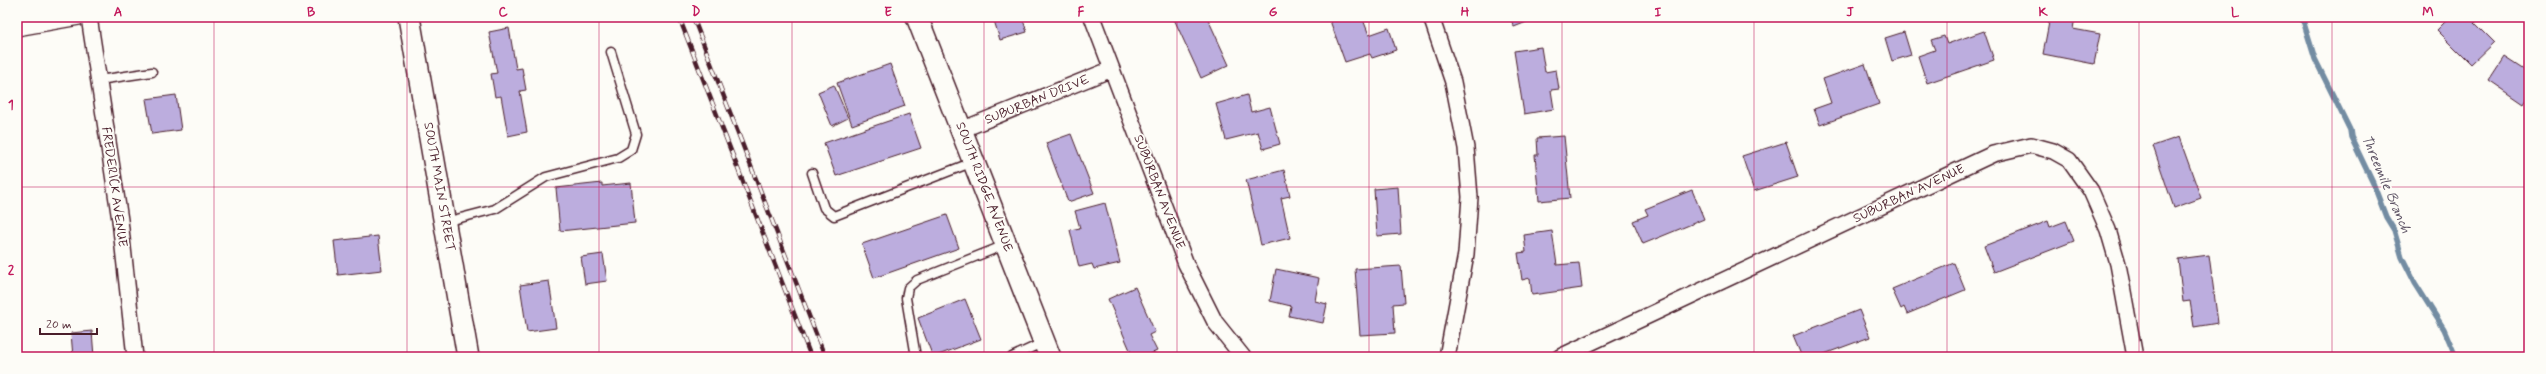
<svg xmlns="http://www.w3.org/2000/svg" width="2546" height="374" viewBox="0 0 2546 374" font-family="Mynerve,sans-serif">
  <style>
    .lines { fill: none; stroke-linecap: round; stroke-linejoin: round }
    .stream { stroke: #738ca2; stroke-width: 5.5 }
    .building { fill: #bcadde; stroke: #4a1f2b }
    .lane-casing { stroke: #4a1f2b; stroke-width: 11 }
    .street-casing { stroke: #4a1f2b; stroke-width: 18 }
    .secondary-casing { stroke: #4a1f2b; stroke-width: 24 }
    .lane { stroke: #fdfcf7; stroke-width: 8 }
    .street { stroke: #fdfcf7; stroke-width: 15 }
    .secondary { stroke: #fdfcf7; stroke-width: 21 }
    .rail-casing { stroke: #4a1f2b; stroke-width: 4.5 }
    .rail { stroke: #fdfcf7; stroke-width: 3; stroke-dasharray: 9; stroke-linecap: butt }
    .grid { fill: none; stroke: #c2185b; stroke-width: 1; stroke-opacity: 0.55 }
    .labels { text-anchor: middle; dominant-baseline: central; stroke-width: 3.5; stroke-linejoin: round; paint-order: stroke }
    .street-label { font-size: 13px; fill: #4a1f2b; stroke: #fdfcf7 }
    .water-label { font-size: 14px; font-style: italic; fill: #5f5566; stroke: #fdfcf7 }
    .neatline { fill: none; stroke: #c2185b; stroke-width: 1.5 }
    .grid-label { font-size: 13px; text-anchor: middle; font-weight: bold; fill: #c2185b }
  </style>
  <rect width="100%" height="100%" fill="#fdfcf7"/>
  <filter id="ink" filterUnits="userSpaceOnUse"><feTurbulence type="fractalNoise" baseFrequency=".025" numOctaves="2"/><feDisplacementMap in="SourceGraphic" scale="8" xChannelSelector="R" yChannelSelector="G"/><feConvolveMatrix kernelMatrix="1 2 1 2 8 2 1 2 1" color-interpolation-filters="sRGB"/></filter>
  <g filter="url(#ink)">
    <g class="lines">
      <path class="stream" d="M2302,17L2315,59L2350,130L2351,137L2373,183L2386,217L2394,230L2402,257L2415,283L2444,329L2456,357"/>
    </g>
    <path class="building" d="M993,17H1022L1027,32L1000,40Z
      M1179,17H1207L1229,65L1201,78L1174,19Z
      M1333,17H1362L1369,35L1389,28L1396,50L1372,58L1370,54L1345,62L1329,18Z
      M1510,17H1539L1514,27Z
      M2050,17H2075L2073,29L2100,34L2094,64L2043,54Z
      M2450,17H2474L2477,20L2475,23L2494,42L2471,64L2437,30Z
      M509,28L516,69L522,68L526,90L520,91L527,132L508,136L501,96L495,97L491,74L497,73L489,32Z
      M1984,31L1994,60L1927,83L1918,56L1935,50L1931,40L1944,36L1947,44Z
      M1904,32L1911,55L1892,61L1885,38Z
      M1541,47L1545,72L1556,70L1559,89L1551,90L1554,109L1524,114L1514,51Z
      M2504,57L2524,70L2529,62V96L2524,104L2489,80Z
      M890,64L905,106L852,125L837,83Z
      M1865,64L1879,104L1820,125L1814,109L1831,103L1823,79Z
      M834,85L848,118L832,126L818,92Z
      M176,95L181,130L152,134L146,99Z
      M1247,95L1251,112L1270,107L1280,144L1263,149L1258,132L1226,140L1216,104Z
      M909,114L921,148L836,176L824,143Z
      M1071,134L1094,193L1068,202L1046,143Z
      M1564,136L1570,198L1539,201L1535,155H1538L1537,138Z
      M2179,137L2201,198L2174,208L2153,146Z
      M1786,142L1798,177L1754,191L1742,156Z
      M1284,170L1290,196L1281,198L1290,238L1261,245L1246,180Z
      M602,183V186L631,183L635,223L560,231L556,188Z
      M1398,187L1401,234L1377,236L1374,189Z
      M1692,190L1704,219L1643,244L1633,221L1648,215L1645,209Z
      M1105,203L1120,263L1094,269L1092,264L1079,267L1070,230L1080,228L1075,211Z
      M947,215L959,248L874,278L862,244Z
      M2048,221L2050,227L2066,221L2074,241L1994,272L1984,246Z
      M1552,231L1557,265L1579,263L1582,288L1532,295L1530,278L1522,280L1518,253L1526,252L1524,235Z
      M378,236L382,270L338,275L334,241Z
      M603,254L607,281L585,284L581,257Z
      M2209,255L2218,323L2194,327L2190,301L2183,302L2178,259Z
      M1954,263L1965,290L1907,314L1904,307L1901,309L1892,289Z
      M1401,266L1404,303L1393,304L1395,333L1360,335L1355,269Z
      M1276,269L1319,278L1315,301L1327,304L1323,323L1289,316L1291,306L1270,301Z
      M549,281L556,328L527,332L520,285Z
      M1135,287L1155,332L1149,335L1157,351L1143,357H1133L1108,299Z
      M965,299L981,339L933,357L918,318Z
      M1859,310L1870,337L1816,357H1802L1793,336Z
      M92,331L94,357H73L71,333Z"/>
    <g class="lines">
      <g class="lane-casing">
        <path id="lane" d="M99,80L152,72
          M812,173L824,208L834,216L973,162
          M445,222L495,209L546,177L618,158L631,150L636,134L611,52
          M916,357L906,298L908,288L917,280L1005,245
          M1012,357L1044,342"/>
      </g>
      <g class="street-casing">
        <path id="street" d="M89,17L120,220L135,357
          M1092,17L1186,264L1215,322L1243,357
          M1431,17L1453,82L1466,148L1470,197L1466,254L1447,357
          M17,28L79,17
          M961,130L1112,69
          M1560,357L1993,154L2031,145L2053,151L2069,160L2091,191L2108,230L2118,264L2135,357"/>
      </g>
      <g class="secondary-casing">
        <path id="secondary" d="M409,17L468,357
          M917,17L1050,357"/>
      </g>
      <use href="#lane" class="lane"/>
      <use href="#street" class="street"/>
      <use href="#secondary" class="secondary"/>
      <g class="rail-casing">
        <path id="rail" d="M679,17L811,357
          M693,17L825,357"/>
      </g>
      <use href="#rail" class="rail"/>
    </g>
  </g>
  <path class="grid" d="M214,17V357M407,17V357M599,17V357M792,17V357M984,17V357M1177,17V357M1369,17V357M1562,17V357M1754,17V357M1947,17V357M2139,17V357M2332,17V357M17,187H2529"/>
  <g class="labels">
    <g class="street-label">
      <text transform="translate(1037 100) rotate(-22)">SUBURBAN DRIVE</text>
      <text transform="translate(114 187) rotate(82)">FREDERICK AVENUE</text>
      <text transform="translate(439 187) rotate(80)">SOUTH MAIN STREET</text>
      <text transform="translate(984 187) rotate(69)">SOUTH RIDGE AVENUE</text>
      <text transform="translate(1159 192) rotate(69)">SUBURBAN AVENUE</text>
      <text transform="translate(1909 194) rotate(-25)">SUBURBAN AVENUE</text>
    </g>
    <g class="water-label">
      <text transform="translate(2386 184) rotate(67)">Threemile Branch</text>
    </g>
  </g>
  <rect width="2546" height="374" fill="none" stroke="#fdfcf7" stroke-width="44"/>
  <path d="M40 328v6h57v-6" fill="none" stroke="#4a1f2b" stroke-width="2"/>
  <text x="46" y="328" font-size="12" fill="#4a1f2b" stroke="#fdfcf7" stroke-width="3" paint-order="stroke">20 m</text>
  <rect x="22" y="22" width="2502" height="330" class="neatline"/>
  <g class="grid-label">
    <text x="118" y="16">A</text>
    <text x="311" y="16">B</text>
    <text x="503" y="16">C</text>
    <text x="696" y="16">D</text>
    <text x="888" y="16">E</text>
    <text x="1081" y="16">F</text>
    <text x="1273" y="16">G</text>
    <text x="1465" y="16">H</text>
    <text x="1658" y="16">I</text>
    <text x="1850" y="16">J</text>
    <text x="2043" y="16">K</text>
    <text x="2235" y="16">L</text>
    <text x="2428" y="16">M</text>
    <text x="11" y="109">1</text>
    <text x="11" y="274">2</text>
  </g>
</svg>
